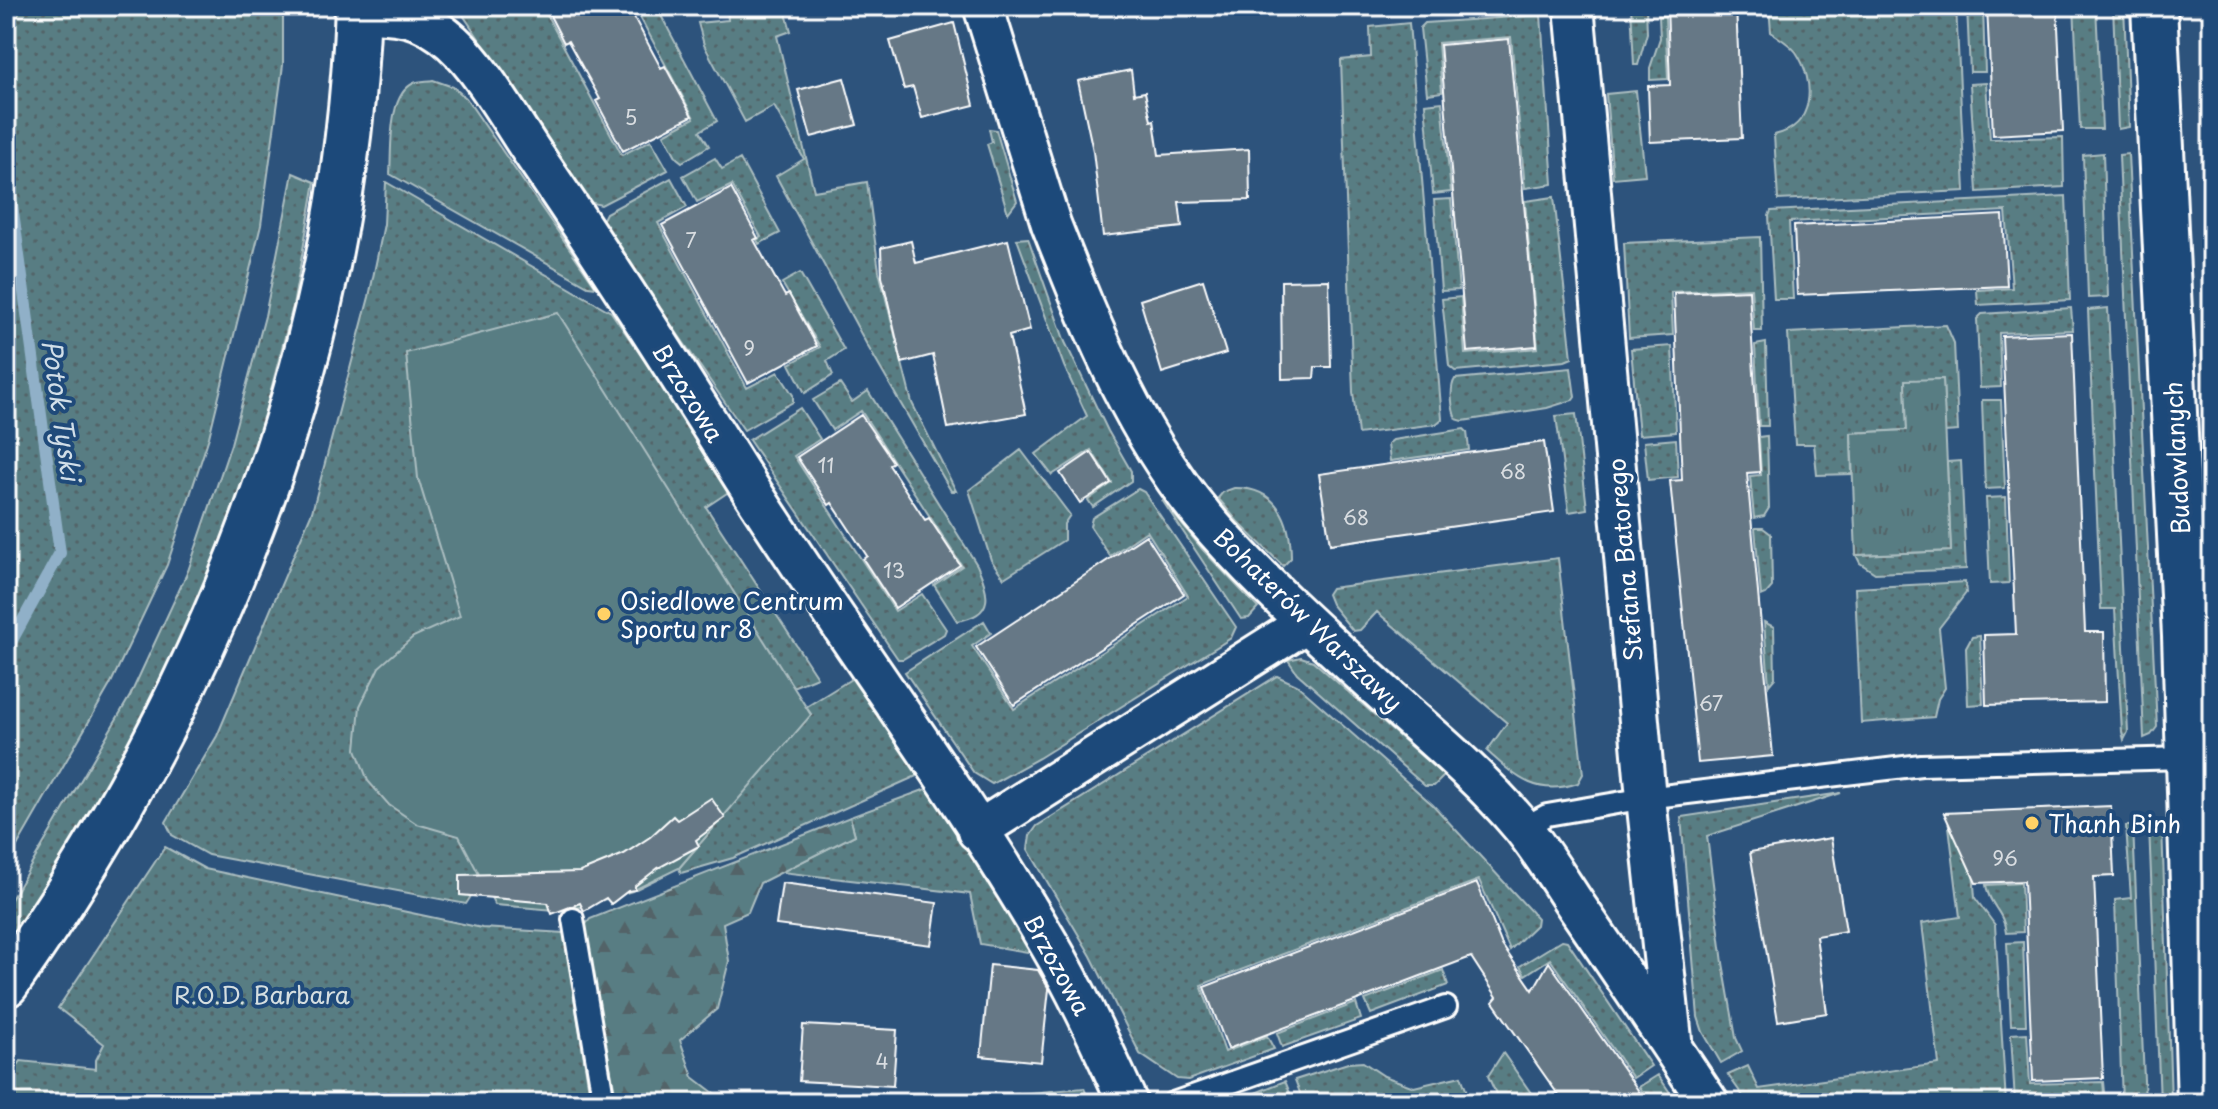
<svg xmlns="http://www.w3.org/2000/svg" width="2218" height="1109" viewBox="0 0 2218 1109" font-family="'Playpen Sans',sans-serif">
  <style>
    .grass { fill: url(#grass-dots); stroke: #acbec1; stroke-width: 2 }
    .forest { fill: url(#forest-firs); stroke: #acbec1; stroke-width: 2 }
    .park { fill: url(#park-tufts); stroke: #acbec1; stroke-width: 2 }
    .pitch { fill: #587d83; stroke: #acbec1; stroke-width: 2 }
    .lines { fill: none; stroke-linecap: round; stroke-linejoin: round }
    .stream { stroke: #90b0c8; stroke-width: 12 }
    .building { fill: #667886; stroke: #fff; stroke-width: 2 }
    .service-casing { stroke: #fff; stroke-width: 26 }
    .minor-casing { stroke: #fff; stroke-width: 44 }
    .tertiary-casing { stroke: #fff; stroke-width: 50 }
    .service { stroke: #1f4a7a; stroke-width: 20 }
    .minor { stroke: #1f4a7a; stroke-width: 38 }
    .tertiary { stroke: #1f4a7a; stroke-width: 44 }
    .poi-dot { fill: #ffd166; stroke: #1f4a7a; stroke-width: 3 }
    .labels { text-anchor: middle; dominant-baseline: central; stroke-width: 8; stroke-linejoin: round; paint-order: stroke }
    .number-label { font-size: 20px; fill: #d9dde1 }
    .street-label { font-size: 24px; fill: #fff; stroke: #1f4a7a }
    .poi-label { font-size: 24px; fill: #fff; stroke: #1f4a7a; text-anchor: start }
    .park-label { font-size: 24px; fill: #d5dee0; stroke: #1f4a7a }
    .water-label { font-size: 26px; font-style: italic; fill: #d1dee8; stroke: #1f4a7a }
  </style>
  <defs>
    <pattern id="grass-dots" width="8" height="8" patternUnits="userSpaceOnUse" patternTransform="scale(2)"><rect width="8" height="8" fill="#587d83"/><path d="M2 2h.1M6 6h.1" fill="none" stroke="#526468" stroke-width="1.8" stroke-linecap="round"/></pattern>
    <pattern id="forest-firs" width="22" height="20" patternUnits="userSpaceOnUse" patternTransform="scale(2)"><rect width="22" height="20" fill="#587d83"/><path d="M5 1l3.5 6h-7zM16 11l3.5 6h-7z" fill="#526468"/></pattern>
    <pattern id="park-tufts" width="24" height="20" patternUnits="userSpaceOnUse" patternTransform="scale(2)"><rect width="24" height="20" fill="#587d83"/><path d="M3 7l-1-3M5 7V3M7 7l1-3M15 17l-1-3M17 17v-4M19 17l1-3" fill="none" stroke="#526468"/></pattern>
  </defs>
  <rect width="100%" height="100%" fill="#2d537c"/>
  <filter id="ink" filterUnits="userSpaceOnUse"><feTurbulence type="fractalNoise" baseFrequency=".0125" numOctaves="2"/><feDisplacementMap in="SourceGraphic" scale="16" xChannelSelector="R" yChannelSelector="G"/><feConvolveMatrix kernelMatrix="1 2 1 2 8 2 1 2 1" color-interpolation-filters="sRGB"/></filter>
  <g filter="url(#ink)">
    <path class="grass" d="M6,6H283V65L261,225L209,437L167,565L110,685L6,865Z
      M457,6H542L622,155L651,140L668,170L601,205L589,202Z
      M634,6H656L717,121L700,131L709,146L682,162L677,158L664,134L694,118Z
      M727,6H784L791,31L777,36L814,191L867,182L879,271L912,403L956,491H951L867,345L776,176L804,159L774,106L745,122L704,45L698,23L728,20Z
      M1417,6H1515L1422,15L1417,11Z
      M1631,6H1646L1647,33L1638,65H1634Z
      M1769,6H1956L1965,191L1778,200L1774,135C1815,127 1816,82 1796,52C1790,44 1779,38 1771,32Z
      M1967,6H1983L1985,72H1970Z
      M2074,6H2096L2102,129H2080Z
      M2113,6H2124L2129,127L2118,129Z
      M1541,15L1553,184L1525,188L1511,37L1438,43L1442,92L1427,94L1420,28L1425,23Z
      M1659,16H1665L1668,79L1650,80V68L1660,38Z
      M1409,23L1442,419L1436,424L1358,434L1353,392L1341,60L1371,57L1370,27Z
      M433,80L453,87L466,98L596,287L588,286L390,174C392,149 387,95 414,83C419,81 428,81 433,80Z
      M1986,83L1990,139L2063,137L2064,187L1977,192L1970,84Z
      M1636,91L1645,175L1613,178L1606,94Z
      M1442,102L1451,192L1433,194L1425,104Z
      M989,129L996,130L1017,201L1008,213L987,144L992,142Z
      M2103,153L2108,297L2088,298L2083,155Z
      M2128,154L2157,727L2151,735L2144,738L2119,155Z
      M715,158L722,169L740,159L780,233L759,244L757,240L761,237L732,185L697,202L683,176Z
      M293,173L315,182L293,306L254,454L211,581L75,850L6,950V908L130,696L188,571L231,444L265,316Z
      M671,178L687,207L658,223L747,388L778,372L793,395V402L744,430L601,223L606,213Z
      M386,182L611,312L733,489L706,507L817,677L457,824L482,879L466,904L208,855L172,835L166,822L217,736L312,512L369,297L384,224Z
      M2066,196L2070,300L1978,305L1977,290L2012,288L2006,211L1789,222L1793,299H1774L1769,216L1771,211Z
      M1554,197L1572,358L1565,361L1455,371L1449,366L1442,299L1461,297L1465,354L1538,348L1525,201Z
      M1451,199L1459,290L1441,291L1434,200Z
      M1760,237L1762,331H1754L1751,288L1671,292L1673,335L1629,338L1624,243Z
      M1028,238L1065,342L1108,431L1131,471V481L1093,507L1088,500L1112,483L1091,450L1052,475L1036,454L1087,416L1064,366L1017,239Z
      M800,273L844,350L827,361L833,375L805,393L790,364L820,347L782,283Z
      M2071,308L2073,330L1999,333L2001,387L1980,388L1977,319L1982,314Z
      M2108,308L2128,732L2124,740L2122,732L2115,609H2101L2088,310Z
      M1946,325L1954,343L1958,431L1945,432L1943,379L1905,381L1907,430L1851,433L1852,474L1817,475L1814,444H1795L1788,333Z
      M1766,343L1768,426H1759L1755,345Z
      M1672,346L1676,432L1639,435L1631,349Z
      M1571,368L1575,397L1573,400L1547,408L1463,421L1456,419C1452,410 1449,388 1455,379Z
      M840,384L852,402L868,391L977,565C989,592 996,615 957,621L934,585L962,566L861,411L832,430L813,400Z
      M1982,400H2001L2005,488L1985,489Z
      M800,408L820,439L794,456L895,611L922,594L946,629L944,634L903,659H898L749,440Z
      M1576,414L1587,509L1569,512L1556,416Z
      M1464,429L1467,432L1469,450L1390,461L1388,444L1393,440Z
      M1767,436L1769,508L1764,516L1754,518L1750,476L1761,475L1759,437Z
      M1676,439L1678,477L1648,480L1644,442Z
      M1021,450L1070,515L1064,524V540L1004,578L991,560L969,490Z
      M1961,461L1966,569L1875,573L1860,563L1856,555L1951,551L1947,462Z
      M1234,488C1277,487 1291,520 1291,558L1283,566L1238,522L1218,498L1223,492Z
      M1138,489L1144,492L1236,627L1231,638L1039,758L992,784L974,773L905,672L984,621L991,633L972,646L1014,709L1188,596L1147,531L1110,556L1090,526L1092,518Z
      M2006,497L2009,583L1990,584L1986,498Z
      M1162,500L1203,550L1258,608L1249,618L1241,619Z
      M1755,528H1763L1771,534L1772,587L1766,594L1761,596Z
      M1558,558L1583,774L1578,783C1536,797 1516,777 1487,751L1507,723L1377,612L1360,630L1353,631L1331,604L1327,594L1331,588Z
      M1965,582L1966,593L1939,628L1945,688L1938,699L1934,717L1861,723L1855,588Z
      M1764,622L1774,627L1775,678L1769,685Z
      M1980,636L1983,704L1968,705L1966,648L1972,637Z
      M1301,657L1313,661L1444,776L1434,786H1425L1297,673L1288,660Z
      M856,676L921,774L733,858L681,873L679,868L811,714L806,707Z
      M1277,676L1297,685L1433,805L1537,918L1536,925L1510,950L1479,880L1201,985L1225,1052L1267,1036L1274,1049L1188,1080L1177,1079L1140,1054L1091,956L1028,849L1030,836L1037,826Z
      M929,788L1039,954L980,944L970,894L781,872L855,835L850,817Z
      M1841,793L1707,836L1723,963L1736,1038L1742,1051L1721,1063L1703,1032L1698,1017L1681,817Z
      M1969,816L1975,898L1995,925L2006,1103H1748L1728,1075L1748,1066L1759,1089L1939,1064L1922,923L1960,917L1948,818Z
      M2156,822L2162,823L2171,1103H2160L2149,825Z
      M2126,826H2133L2145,1103H2122L2115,900L2131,898Z
      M165,847L205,869L482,928L564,933L591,1103H6V1082L21,1061L96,1069V1060L104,1044L58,1008Z
      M2021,883L2023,932L2006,933C2004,911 1989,906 1986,885Z
      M1562,940L1567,941L1651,1066L1633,1078L1550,959L1525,975L1520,966Z
      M2023,942L2026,1025H2011L2007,943Z
      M1443,970L1448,985L1371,1014L1365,1000Z
      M1356,1003L1361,1019L1282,1047L1277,1033Z
      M2027,1033L2030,1084L2103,1082L2105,1103H2015L2011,1034Z
      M1503,1053L1538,1103H1500L1488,1076Z
      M1363,1062L1384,1076L1414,1087L1461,1076L1468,1095L1467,1103H1304L1295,1080L1348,1063Z
      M1658,1075L1677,1103H1650L1639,1087Z
      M1285,1081L1294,1103H1233V1102Z"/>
    <path class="forest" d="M850,817L855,835L760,883L748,912L723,923L729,961L717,1009L680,1040L693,1077L727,1103H617L584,927L590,919Z
      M1084,1088L1090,1103H848L942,1101Z"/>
    <path class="park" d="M1943,379L1951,551L1856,555L1851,433L1907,430L1905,380Z"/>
    <path class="pitch" d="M558,313L811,715L679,868L632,891L567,911L495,905L459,836L417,824L389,805L368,781L356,749L360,706L379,667L413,637L460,616L418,478L406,353Z"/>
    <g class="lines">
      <path class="stream" d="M6,161L60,553L6,651"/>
    </g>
    <path class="building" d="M545,6H633L629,8L661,68L665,66L692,116L623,151L596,101L600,99L568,41L564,43Z
      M1667,6H1736L1742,138L1650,142L1648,86L1670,85Z
      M1987,6H2057L2063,131L1993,135Z
      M954,23L974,105L922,118L913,87L904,89L890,41Z
      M1509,39L1537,346L1467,352L1440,45Z
      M1131,70L1134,94L1145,92L1151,121L1154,120L1159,155L1249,149L1250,200L1179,202L1182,227L1103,236L1093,151L1078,81Z
      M844,78L857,125L811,137L798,90Z
      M731,188L758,238L754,240L785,296L789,294L817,346L748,383L662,225Z
      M2003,215L2007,286L1797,295L1794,226Z
      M1008,240L1030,330L1009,336L1026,414L948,428L933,355L902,363L882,276L881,248L911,241L916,263Z
      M1203,280L1226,353L1162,373L1140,300Z
      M1329,280L1331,367H1315L1314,378L1282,379L1281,281Z
      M1749,290L1760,472L1747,473L1773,756L1698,763L1670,481L1682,480L1674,293Z
      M2072,333L2085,632H2104L2105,702L1986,705L1984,635L2016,634L2002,336Z
      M861,415L893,462L889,465L925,520L929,518L960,565L895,608L863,559L867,556L832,503L829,505L797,457Z
      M1544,442L1554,512L1330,544L1319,474Z
      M1091,452L1111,483L1080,503L1060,473Z
      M1146,535L1184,594L1014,705L976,647Z
      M711,798L725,818L696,840L699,846L658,868L635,886V890L628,891L611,904L606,898L584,911L580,903L552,914L548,903L460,895V875L580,872L624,854L650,837L673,816L677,820Z
      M2111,806L2114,876L2094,877L2103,1078L2033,1081L2024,881L1976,883L1944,813Z
      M1831,838L1846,931L1816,936L1827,1013L1778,1021L1750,852Z
      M782,883L937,903L931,945L776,925Z
      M1477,883L1502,945L1533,990L1549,962L1647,1103H1564L1493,1002L1497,997L1471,957L1228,1049L1204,987Z
      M990,965L1038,970L1049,989L1041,1062L981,1056Z
      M803,1025L897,1030L893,1086L799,1081Z"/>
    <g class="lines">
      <g class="service-casing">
        <path id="service" d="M1523,828L1547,815L1646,798L1921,765L2187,758
          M573,919L604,1103
          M1173,1103L1446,1007"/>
      </g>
      <g class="minor-casing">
        <path id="minor" d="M983,6L1051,224C1093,331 1139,446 1217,532C1275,597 1341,654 1405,713C1446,749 1487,785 1522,827C1542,852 1559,880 1577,907C1622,972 1665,1037 1709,1103
          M1574,6L1646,798L1672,1039
          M357,12C397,14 421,14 452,42C483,70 512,123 536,158C606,260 672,364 737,468C838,629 954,780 1049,944C1079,995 1103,1049 1128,1103
          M977,831L1306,623"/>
      </g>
      <g class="tertiary-casing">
        <path id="tertiary" d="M2154,6L2185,636L2200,1103
          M6,984C209,698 346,359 358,6"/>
      </g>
      <use href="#service" class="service"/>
      <use href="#minor" class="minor"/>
      <use href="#tertiary" class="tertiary"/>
    </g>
  </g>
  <g class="poi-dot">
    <circle cx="604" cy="614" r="8"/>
    <circle cx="2032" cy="823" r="8"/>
  </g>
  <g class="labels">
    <g class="number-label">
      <text x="631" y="117">5</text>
      <text x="691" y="240">7</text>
      <text x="749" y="348">9</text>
      <text x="826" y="465">11</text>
      <text x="1513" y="471">68</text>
      <text x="1356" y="517">68</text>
      <text x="894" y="570">13</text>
      <text x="1711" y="703">67</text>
      <text x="2005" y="858">96</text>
      <text x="882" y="1061">4</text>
    </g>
    <g class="street-label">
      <text transform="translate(689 392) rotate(58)">Brzozowa</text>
      <text transform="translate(2176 458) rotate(-93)">Budowlanych</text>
      <text transform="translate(1624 560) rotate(-95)">Stefana Batorego</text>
      <text transform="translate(1309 619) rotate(44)">Bohaterów Warszawy</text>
      <text transform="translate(1058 964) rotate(61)">Brzozowa</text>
    </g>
    <g class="poi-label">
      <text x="620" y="600">Osiedlowe Centrum<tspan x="620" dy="28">Sportu nr 8</tspan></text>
      <text x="2048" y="823">Thanh Binh</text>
    </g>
    <g class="park-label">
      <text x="262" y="994">R.O.D. Barbara</text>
    </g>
    <g class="water-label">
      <text transform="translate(62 410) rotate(82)">Potok Tyski</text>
    </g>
  </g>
  <rect width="2218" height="1109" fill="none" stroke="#1f4a7a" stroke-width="32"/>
  <rect x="16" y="16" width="2186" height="1077" fill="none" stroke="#fff" stroke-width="3" filter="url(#ink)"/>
</svg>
